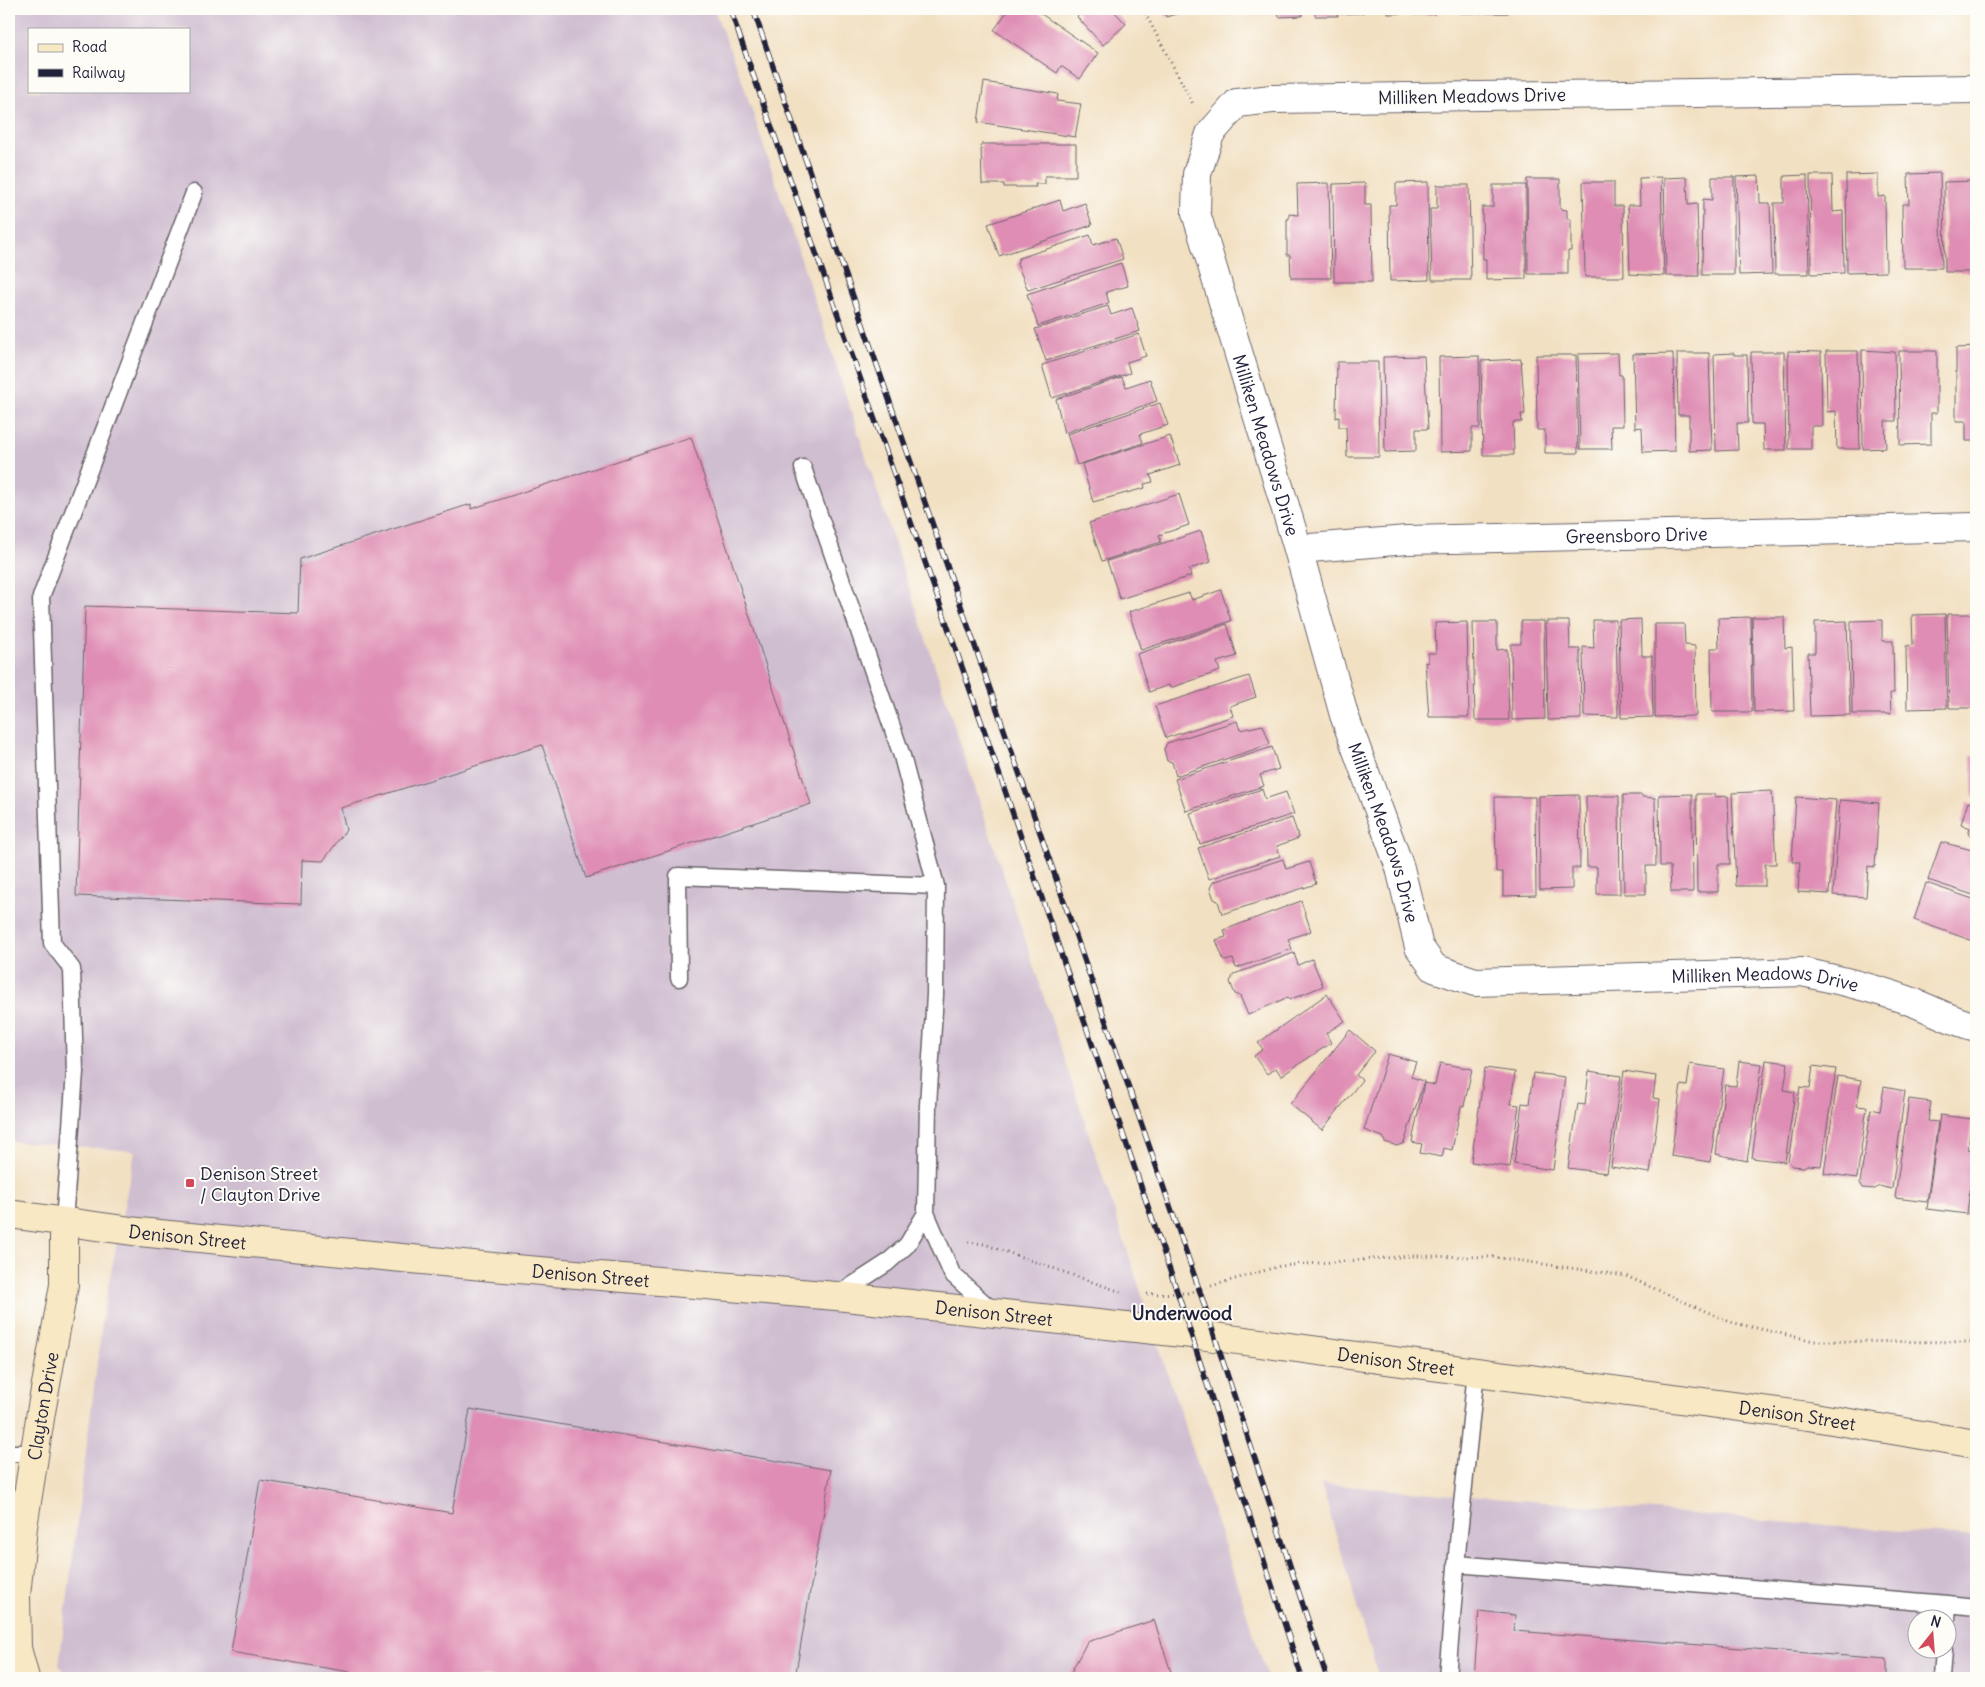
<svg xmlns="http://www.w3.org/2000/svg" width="1985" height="1687" viewBox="0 0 1985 1687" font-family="Delius,sans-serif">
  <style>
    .industrial { fill: #cfbdd0; fill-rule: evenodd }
    .building { fill: #df8db4 }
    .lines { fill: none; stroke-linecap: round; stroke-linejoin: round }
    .lane-casing { stroke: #6b646a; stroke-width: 19 }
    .street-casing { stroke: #6b646a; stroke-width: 30 }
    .secondary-casing { stroke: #6b646a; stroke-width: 30 }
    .path { stroke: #6b646a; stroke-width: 3; stroke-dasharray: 1 4; stroke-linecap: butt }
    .lane { stroke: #fff; stroke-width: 16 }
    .street { stroke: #fff; stroke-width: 28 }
    .secondary { stroke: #f8e8c3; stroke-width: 28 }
    .rail-casing { stroke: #22223b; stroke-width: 5.5 }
    .rail { stroke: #fdfcf7; stroke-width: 4; stroke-dasharray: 11; stroke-linecap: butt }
    .poi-dot { fill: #d1495b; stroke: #fdfcf7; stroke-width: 2 }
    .labels { text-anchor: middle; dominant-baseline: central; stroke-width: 4; stroke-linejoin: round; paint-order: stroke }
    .street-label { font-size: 18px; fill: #22223b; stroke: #fdfcf7 }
    .poi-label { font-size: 18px; fill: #22223b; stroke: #fdfcf7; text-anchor: start }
    .neighbourhood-label { font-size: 19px; font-weight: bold; fill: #22223b; stroke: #fdfcf7 }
  </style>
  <rect width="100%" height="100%" fill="#fdfcf7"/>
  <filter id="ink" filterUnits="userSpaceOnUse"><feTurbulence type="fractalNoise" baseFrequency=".02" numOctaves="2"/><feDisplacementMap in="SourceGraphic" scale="10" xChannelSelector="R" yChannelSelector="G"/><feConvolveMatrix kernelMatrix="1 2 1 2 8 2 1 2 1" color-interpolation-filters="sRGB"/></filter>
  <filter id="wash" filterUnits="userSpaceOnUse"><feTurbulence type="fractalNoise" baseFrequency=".0096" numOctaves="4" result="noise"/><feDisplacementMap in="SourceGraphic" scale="20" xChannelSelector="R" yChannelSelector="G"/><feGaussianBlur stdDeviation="1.12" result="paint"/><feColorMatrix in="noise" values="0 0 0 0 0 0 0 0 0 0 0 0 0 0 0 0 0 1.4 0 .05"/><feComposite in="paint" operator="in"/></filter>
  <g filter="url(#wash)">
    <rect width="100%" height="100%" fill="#f2e0c2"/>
    <path class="industrial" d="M9,9H714L744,86L1268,1678H70L59,1665L104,1308L135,1151L9,1141ZM29,29H189V91H29Z
      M1321,1484L1976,1537V1678H1379ZM1918,1620H1948V1650H1918Z"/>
    <g id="blocks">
      <path class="building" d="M1009,9H1034L1098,53L1080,79L1061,66L1057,73L994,30Z
        M1075,9H1112L1126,24L1103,45L1077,17L1080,14Z
        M1164,9H1192L1166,17Z
        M1278,9H1302V16L1279,17Z
        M1315,9H1337L1338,16H1315Z
        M1341,9H1363V13L1341,14Z
        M1388,9H1410V13L1388,14Z
        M1413,9H1435V14L1415,15Z
        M1460,9H1483V13H1460Z
        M1485,9H1508V13H1485Z
        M984,82L1058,94L1057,101L1081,104L1075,137L978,122Z
        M981,144H1076V176H1045V184H1035L1036,187H1004V184H982Z
        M1940,173L1942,268H1903L1902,204H1909L1908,174Z
        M1878,174V197L1885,196L1886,272L1847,273L1846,175Z
        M1807,175L1809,274H1775L1774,203H1784V176Z
        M1810,175H1832L1833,212L1843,211L1844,273L1811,274Z
        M1759,176L1760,203H1770L1772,274L1739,275L1736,177Z
        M1661,177L1664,276L1630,274L1628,205H1640L1639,178Z
        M1687,177L1688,205L1697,204L1699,276H1666L1664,178Z
        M1712,177H1734V275H1702L1703,199L1712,200Z
        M1527,179H1560V209L1567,210V219H1571V251H1568V274H1528Z
        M1976,181V272H1945L1944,182Z
        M1428,182L1429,280L1390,281L1389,205H1396V183Z
        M1583,182H1614V206H1623L1624,277H1585Z
        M1329,183L1331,278H1291L1290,255H1287V219H1289V214L1298,215L1297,184Z
        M1365,183V205H1371L1372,282H1334L1333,184Z
        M1437,185H1469L1471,280H1432L1430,209H1437Z
        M1493,185H1526V279L1486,280V259H1483L1482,207H1493Z
        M1060,200L1063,211L1085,203L1092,225L999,256L988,224Z
        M1090,235L1093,245L1116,238L1123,259L1028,290L1017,264L1019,258Z
        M1121,263L1128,286L1106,292L1109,303L1038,326L1027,294Z
        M1108,306L1111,315L1132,308L1140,331L1046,361L1035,329Z
        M1139,334L1146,356L1127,362L1130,373L1052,398L1042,365Z
        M1976,347V441H1966V421H1956V348Z
        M1862,350L1895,352L1896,421H1885L1886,448L1863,449Z
        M1788,351L1821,352L1822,426H1811V449H1789Z
        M1826,351H1858L1860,449H1837L1836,411L1827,412Z
        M1899,351H1937V413H1931V444L1900,445Z
        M1751,352H1784L1786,450H1764L1763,424H1752Z
        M1618,353L1619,375H1622L1623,426H1611L1612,449H1580L1578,354Z
        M1673,353L1675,451L1643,452L1642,427L1635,428L1633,354Z
        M1677,353H1709L1712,450L1689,451V415H1678Z
        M1734,353V355H1747L1748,423H1737L1738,450L1716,451L1714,354Z
        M1536,355H1576L1578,453H1545V430H1537Z
        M1424,356L1428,429H1416V451L1385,452L1383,357Z
        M1479,356L1480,428H1472V451L1440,452L1439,357Z
        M1521,359L1525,414H1521L1522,422H1513L1514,455H1483L1481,361Z
        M1337,362H1378L1379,457H1347L1346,427H1339V417L1336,418Z
        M1122,377L1126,387L1150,379L1157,401L1064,433L1056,399Z
        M1160,403L1168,425L1140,434L1143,443L1077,465L1067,434Z
        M1170,436L1180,465L1150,475L1153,482L1144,484L1145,488L1093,502L1082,464Z
        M691,437L811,804L586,878L542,745L341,808L346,830L323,861L302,860L301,904L76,896L85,606L298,613L300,559L471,504V509Z
        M1179,494L1189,525L1159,535L1161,542L1102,561L1089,523Z
        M1201,531L1211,562L1189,569L1191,576L1120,599L1107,561Z
        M1221,590L1231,621L1141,650L1129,612L1189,593L1192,600Z
        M1945,614L1947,708L1907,709L1906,646L1913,645L1912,615Z
        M1947,614H1976V708H1949Z
        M1751,617L1752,712H1712L1711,648H1719L1718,618Z
        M1752,617H1784L1785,648L1792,647L1794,711L1754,712Z
        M1641,619L1642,656H1652L1653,717L1621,718L1619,620Z
        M1593,620H1616L1618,717L1584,716L1583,647L1594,648Z
        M1882,620V641H1893L1894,693H1890L1891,714H1852L1851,621Z
        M1521,621H1544L1545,719L1512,720L1511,644H1521Z
        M1546,621H1569L1570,649H1580L1581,719L1548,720Z
        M1847,621L1850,715L1810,716L1808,653H1815V622Z
        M1467,622L1469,717H1429L1425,662L1428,663V653H1436L1435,623Z
        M1473,622H1497V650L1507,649L1509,720H1475Z
        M1227,624L1237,656L1217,662L1220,671L1170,688L1169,685L1149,692L1137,654Z
        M1655,624H1684L1685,645L1695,646L1696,716L1655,717Z
        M1249,676L1256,697L1230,706L1233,716L1166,738L1155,706Z
        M1237,721L1240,730L1263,725L1270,744L1176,776L1172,762L1167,761L1164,749L1167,743Z
        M1272,747L1279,769L1260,775L1264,786L1186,811L1175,779Z
        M1971,756H1976V796H1973Z
        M1262,789L1265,799L1286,792L1294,814L1200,844L1190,813Z
        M1772,791L1776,864H1765V886H1736L1732,793Z
        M1692,794L1693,892H1671L1670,866H1660L1659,795Z
        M1696,794H1715V797L1728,796L1730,864H1718V892H1697Z
        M1579,795L1580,868H1572V889L1540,890L1539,796Z
        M1623,795H1642V797L1655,798L1656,866H1646V894H1624Z
        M1586,796H1619L1620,894H1597V867H1587Z
        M1495,797H1535L1536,895L1503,896V872H1496Z
        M1796,797L1836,800L1829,894L1798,892L1800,862H1792Z
        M1840,800L1879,803L1875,867L1868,866L1866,897L1833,895Z
        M1968,802L1976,805V837L1968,834L1970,828L1961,824Z
        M1292,818L1299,838L1277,846L1280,856L1209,879L1198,848Z
        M1941,842L1976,851V896L1928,880Z
        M1283,859L1286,869L1309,862L1316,884L1222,914L1218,901L1214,899L1210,888L1213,882Z
        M1926,883L1976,900V942L1914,920Z
        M1301,901L1311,931L1288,939L1292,949L1240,967L1236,968L1233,959L1224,961L1216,940L1226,937L1224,930Z
        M1294,953L1298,965L1312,959L1323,986L1289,1000L1288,997L1248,1015L1240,996L1235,994L1230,982L1234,974Z
        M1327,994L1345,1021L1326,1033L1331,1043L1281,1076L1276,1068L1267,1074L1254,1056L1263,1049L1258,1043Z
        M1350,1030L1375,1051L1356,1075L1362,1080L1322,1130L1290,1104Z
        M1388,1054L1416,1062L1411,1077L1424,1081L1404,1143L1397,1146L1385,1142L1383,1137L1364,1130Z
        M1766,1060L1788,1063L1784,1090L1795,1092L1785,1162L1752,1158Z
        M1739,1061L1762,1064L1747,1161L1716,1154L1725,1085L1736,1086Z
        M1440,1063L1472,1069L1464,1106H1461L1452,1150L1444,1148L1442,1157L1420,1153L1422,1144L1412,1142L1424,1083L1435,1085Z
        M1690,1064L1724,1069L1710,1162L1671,1156L1681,1085L1687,1086Z
        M1813,1066L1836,1069L1821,1166L1807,1165L1804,1167L1792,1166L1788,1161L1800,1087L1810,1088Z
        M1485,1068L1515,1072L1511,1104L1519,1105L1510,1167L1471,1162Z
        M1589,1071L1621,1076L1607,1173L1568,1168L1578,1104L1585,1105Z
        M1624,1071L1656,1076L1653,1098L1660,1099L1650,1173L1611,1167Z
        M1533,1073L1565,1077L1553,1170L1514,1164L1522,1103L1529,1104Z
        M1838,1076L1861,1080L1857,1106L1867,1107L1857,1178L1824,1173Z
        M1884,1087L1905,1091L1892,1189L1879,1186L1875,1189L1863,1188L1860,1183L1871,1109L1880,1111Z
        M1909,1099L1931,1102L1928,1121L1938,1122L1927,1202L1895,1198Z
        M1940,1115L1972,1119L1968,1149L1975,1150L1967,1214L1927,1209Z
        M470,1409L831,1470L795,1678H385L231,1652L260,1480L452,1513Z
        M1479,1611L1515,1615L1514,1631L1887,1659V1678H1474Z
        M1154,1620L1173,1678H1068L1087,1642Z"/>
    </g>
  </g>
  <g filter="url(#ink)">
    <use href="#blocks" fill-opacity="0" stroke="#6b646a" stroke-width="1"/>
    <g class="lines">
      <g class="lane-casing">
        <path id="lane" d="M803,468L902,756L936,886L935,995L928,1105L926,1213L952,1274L993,1311
          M679,978L678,876L936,886
          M64,1222L75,1072L72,969L52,943L41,597L194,193
          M836,1296L887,1263L907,1245L926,1213
          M9,1453H34
          M1456,1564L1948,1604L1947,1620
          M1948,1604L1976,1607
          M1447,1678L1458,1543L1476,1372
          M1942,1678L1944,1650"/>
      </g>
      <g class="street-casing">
        <g id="street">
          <path id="s1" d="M1976,89L1272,99L1237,103L1210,134L1197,174L1196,213L1298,549L1344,715L1400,868L1419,947L1434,968L1475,982L1802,972C1840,980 1879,989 1915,1003C1937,1012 1952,1021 1976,1027"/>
          <path id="s2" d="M1298,549L1407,540L1976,527"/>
        </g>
      </g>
      <g class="secondary-casing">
        <g id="secondary">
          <path id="s3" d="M9,1214L139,1232L493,1267L836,1296L1192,1334L1808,1416L1976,1444"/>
          <path id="s4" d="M25,1678L17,1648L16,1596L23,1527L41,1412L64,1285V1222"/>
        </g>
      </g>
      <path class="path" d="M1143,9L1193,104
        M968,1242L984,1244L1121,1292
        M1147,1294L1187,1293L1280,1266L1411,1256L1494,1257L1626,1276L1730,1322L1814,1341L1976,1342"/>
      <use href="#lane" class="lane"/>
      <use href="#street" class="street"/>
      <use href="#secondary" class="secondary"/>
      <g class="rail-casing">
        <path id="rail" d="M730,9L980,718L1178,1294L1302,1678
          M753,9L1199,1289L1327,1678"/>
      </g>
      <use href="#rail" class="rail"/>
    </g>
  </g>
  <rect class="poi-dot" x="185" y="1178" width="10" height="10" rx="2.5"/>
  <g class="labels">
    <g class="street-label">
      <text transform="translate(1472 96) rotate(-1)">Milliken Meadows Drive</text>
      <text stroke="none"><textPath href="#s1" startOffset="1104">Milliken Meadows Drive</textPath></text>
      <text stroke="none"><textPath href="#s2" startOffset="339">Greensboro Drive</textPath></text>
      <text stroke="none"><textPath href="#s1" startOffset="1509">Milliken Meadows Drive</textPath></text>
      <text stroke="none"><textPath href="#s1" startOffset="1989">Milliken Meadows Drive</textPath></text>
      <text stroke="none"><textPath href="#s3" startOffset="180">Denison Street</textPath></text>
      <text stroke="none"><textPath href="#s3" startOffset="585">Denison Street</textPath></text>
      <text stroke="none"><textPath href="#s3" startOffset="990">Denison Street</textPath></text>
      <text stroke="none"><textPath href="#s3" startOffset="1395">Denison Street</textPath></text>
      <text stroke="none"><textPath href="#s4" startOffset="275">Clayton Drive</textPath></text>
      <text stroke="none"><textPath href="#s3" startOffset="1800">Denison Street</textPath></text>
    </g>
    <g class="poi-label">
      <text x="200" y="1173">Denison Street<tspan x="200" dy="21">/ Clayton Drive</tspan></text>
    </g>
    <g class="neighbourhood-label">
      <text x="1182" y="1313">Underwood</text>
    </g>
  </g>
  <rect width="1985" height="1687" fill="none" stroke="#fdfcf7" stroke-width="30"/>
  <rect x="28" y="28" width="162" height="65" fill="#fdfcf7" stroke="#a5a5ac"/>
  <rect x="38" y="44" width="25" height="8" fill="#f8e8c3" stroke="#a5a5ac"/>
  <text x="72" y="52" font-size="15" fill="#22223b">Road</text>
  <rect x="38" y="69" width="25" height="8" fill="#22223b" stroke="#a5a5ac"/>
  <text x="72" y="78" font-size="15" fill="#22223b">Railway</text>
  <g transform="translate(1932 1634) rotate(17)"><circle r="24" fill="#fdfcf7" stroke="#a5a5ac"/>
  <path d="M0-4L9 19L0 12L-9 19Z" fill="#d1495b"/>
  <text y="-8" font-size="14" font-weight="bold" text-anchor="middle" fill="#22223b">N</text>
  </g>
</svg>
